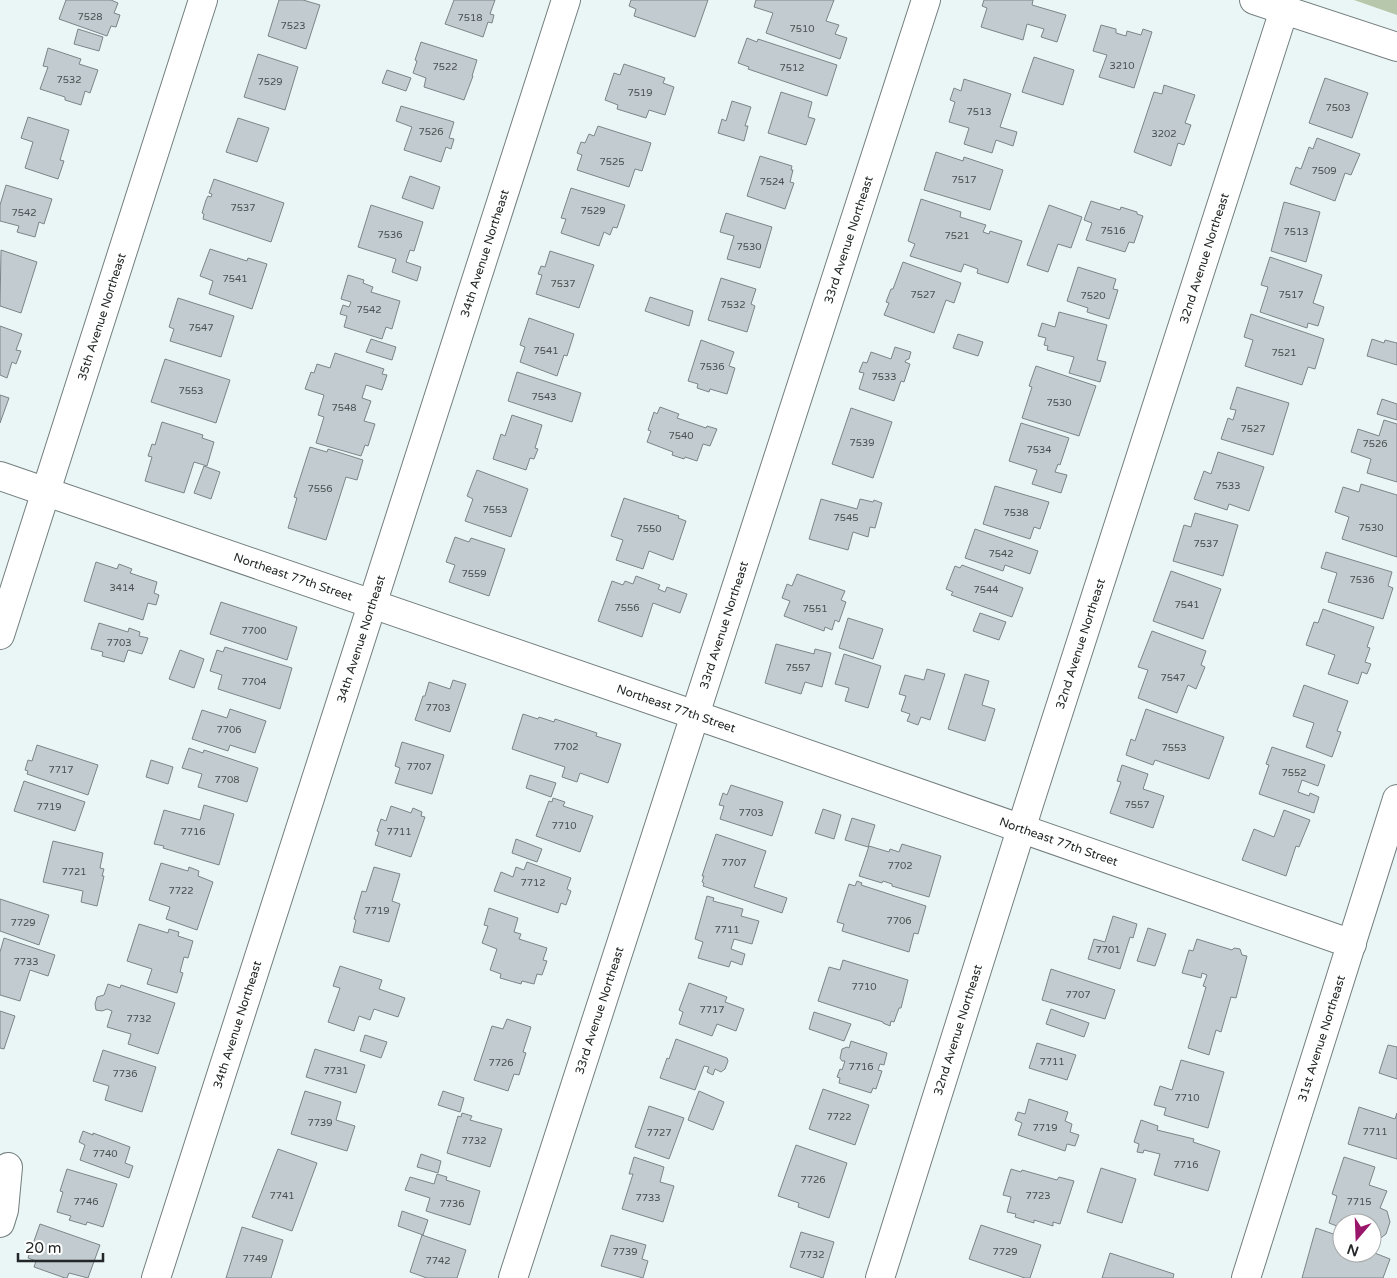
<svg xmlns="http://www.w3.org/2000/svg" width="1397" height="1278" viewBox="0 0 1397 1278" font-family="'Varela Round',sans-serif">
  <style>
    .green { fill: #b7c7ac }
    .building { fill: #c1cbd0; stroke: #7c8589 }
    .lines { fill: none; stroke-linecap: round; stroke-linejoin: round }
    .minor-casing { stroke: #747e7e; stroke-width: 30 }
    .major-casing { stroke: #747e7e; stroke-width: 30 }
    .minor { stroke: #fff; stroke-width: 28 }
    .major { stroke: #fff; stroke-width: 28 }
    .labels { text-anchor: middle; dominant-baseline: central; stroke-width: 4.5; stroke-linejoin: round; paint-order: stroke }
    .number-label { font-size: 10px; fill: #4a5051 }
    .street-label { font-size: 12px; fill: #232727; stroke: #fff }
  </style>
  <rect width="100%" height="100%" fill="#eaf6f6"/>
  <path class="green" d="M1354,0H1397V15Z"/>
  <path class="building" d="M66,0H111L118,3L114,13L120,15L116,27L111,26L107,36L59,19Z
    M279,0H303L320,5L306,49L268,36Z
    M454,0H495L490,14L494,15L492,23L488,22L483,37L445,24Z
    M631,0H708L695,37L634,16L636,9L629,6Z
    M756,0H834L826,21L839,25L835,34L847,38L840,59L766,33L773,13L754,7Z
    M984,0H1033L1032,5L1066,15L1057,42L1041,37L1044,29L1027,24L1023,40L981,27L987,8L982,6Z
    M1101,25L1116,29V33L1126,36L1127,31L1141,35L1143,29L1152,32L1134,88L1099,77L1107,55L1093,51Z
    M78,29L103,37L99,51L74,44Z
    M747,38L757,42L758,39L837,65L827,96L748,69L749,67L738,63Z
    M421,42L477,60L472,76H473L464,100L424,87L426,78L413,73L417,61L415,60Z
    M48,48L81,59L79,64L98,70L90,93L85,91L81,105L65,100V97L40,89L48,67L43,66Z
    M258,54L298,67L285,110L244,97Z
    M1034,57L1074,70L1063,105L1022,92Z
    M624,64L665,78L663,83L674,87L665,115L649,110L646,118L617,109L618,105L605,100L614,73L620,75Z
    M387,70L411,78L406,91L382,83Z
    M1325,78L1368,93L1352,138L1309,123Z
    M964,79L1011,94L1000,127L1017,132L1013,146L996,140L992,153L964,144L969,128L949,122L955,102L950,100L954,88L961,91Z
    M1164,85L1195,95L1185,123L1191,125L1184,145L1178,143L1171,166L1134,152L1154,92L1162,94Z
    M781,92L812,102L808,117L815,119L806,145L768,133Z
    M732,101L751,107L745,126H748L744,141L718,133L722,119L726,121Z
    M401,106L454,122L449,138L454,139L451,149L446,147L441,162L404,150L412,127L396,121Z
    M28,117L69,130L60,160L64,161L58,179L25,168L33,142L21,138Z
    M238,118L269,128L257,162L226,152Z
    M598,126L651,143L642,171L635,169L629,187L577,170L582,155L577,153L581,142L585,143L589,134L594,136Z
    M1317,138L1360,154L1351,175L1345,173L1335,201L1290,184L1296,167L1301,169L1309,147L1313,149Z
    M936,152L963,161L964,157L1003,170L990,210L924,190Z
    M760,156L792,166L791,170H793L790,182L794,183L785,209L747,196Z
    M410,176L440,187L433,209L402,198Z
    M214,179L284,203L271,242L203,219L204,214L202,213L206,200L208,196L211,197L212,194L209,193Z
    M6,185L52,199L44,224L39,222L35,237L17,232L19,226L0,221V205Z
    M571,188L625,205L617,228L613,227L610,235L604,232L599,246L561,233L566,219L561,218Z
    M921,199L961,212L960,217L986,225L983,232L989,234L990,231L1022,241L1008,283L977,273L978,269L964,264L961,272L910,256L915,244L908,241Z
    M1091,201L1120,210L1121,207L1137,212V214L1143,216L1134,243L1129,242L1125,252L1086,240L1092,223L1084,220Z
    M1284,202L1320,212L1306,262L1271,251Z
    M371,205L423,222L414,251L410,250L406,262L421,267L417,281L392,272L396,259L358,247Z
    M1049,205L1082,217L1071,248L1058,244L1048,272L1027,265Z
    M726,213L772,227L760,268L727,259L734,236L720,232Z
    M210,249L247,261L248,258L267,264L252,309L209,294L213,281L200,276Z
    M1,250L37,262L21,313L0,306Z
    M550,251L594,265L579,308L536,294L542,275L538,274L541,266L545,267Z
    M1270,257L1322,275L1313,303L1324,307L1318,326L1308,323L1307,328L1260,312L1268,287L1261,285Z
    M903,262L961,283L954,303L946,300L934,333L884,315L889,303L886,302L891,289H893Z
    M1078,267L1116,279L1113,289L1118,290L1109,319L1087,312L1088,308L1067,301Z
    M348,275L364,280L363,283L373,287L371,292L400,301L392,329L386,327L382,339L344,327L347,316L340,314L343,305L349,307L351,302L341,299Z
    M721,278L756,289L751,304L755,306L747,332L708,320Z
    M650,297L693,311L689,326L645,311Z
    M178,298L234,316L221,357L170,341L174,329L169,327Z
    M1059,312L1107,325L1097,360L1106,362L1100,382L1069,373L1074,357L1047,350L1048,346L1044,345L1046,338L1038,336L1042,323L1055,327Z
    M1251,314L1324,339L1315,369L1308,367L1302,385L1245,366L1253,340L1244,337Z
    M529,318L574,334L567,356L564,355L557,376L520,362L525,347L520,345Z
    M0,326L22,334L16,350L21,351L16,364L12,362L7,378L0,375Z
    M958,334L983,342L978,356L953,348Z
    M371,339L396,347L392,360L366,352Z
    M1372,339L1384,343L1385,340L1397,343V365L1367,356Z
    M701,340L734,352L729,366L735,368L727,394L710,389L709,392L697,388L698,384L688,381Z
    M895,347L911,352L909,359L906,360L905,362L910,364L904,382L901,381L894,401L859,389L864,373L859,372L863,362L867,363L871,352L891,359Z
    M335,353L384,369L382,374L387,375L382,390L366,385L362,398L371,401L364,421L375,424L368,446L365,445L361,456L316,443L324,417L318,415L324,395L305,389L311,372L314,373L317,364L330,368Z
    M165,359L230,380L216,423L151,402Z
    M1036,366L1096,386L1079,436L1022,418L1032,387L1029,386Z
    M517,372L581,393L572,422L508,401Z
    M1237,387L1289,403L1273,455L1221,439L1228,418L1233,420L1236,410L1230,409Z
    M0,395L9,398L0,423Z
    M1382,399L1397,404V420L1377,414Z
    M660,407L679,414L677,418L706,428L707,426L717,429L710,446L703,444L697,461L685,457L684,459L672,455L673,452L647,442L651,431L648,430L654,412L657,414Z
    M851,408L892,422L873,478L832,464Z
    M512,415L542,425L535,448L538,449L534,459L530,458L526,470L493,459L501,434L505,436Z
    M1384,420L1397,424V482L1367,473L1371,459L1351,452L1358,429L1379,436Z
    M162,422L203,435L202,438L214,442L207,466L194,462L184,493L145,481L152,457L148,456L152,444L155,445Z
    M1021,423L1069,438L1060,465L1058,464L1055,472L1067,475L1061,493L1032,484L1037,470L1009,461Z
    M310,447L327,452L328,449L363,460L357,480L346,477L326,540L288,528L297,498L294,497Z
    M1218,452L1264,467L1249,511L1229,504L1227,510L1194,499L1204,471L1211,474Z
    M204,466L220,472L211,499L194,493Z
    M477,470L528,489L511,537L465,521L473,499L467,496Z
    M1361,484L1397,495V557L1342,539L1349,517L1335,512L1343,487L1359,492Z
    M995,486L1049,502L1040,529L1034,527L1030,539L983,524Z
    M624,498L679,516L678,518L686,521L673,560L649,551L643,569L616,560L623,540L611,536Z
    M821,499L857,509L860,499L873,502L874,500L882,503L875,528L870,527L868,537L853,532L848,550L809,539Z
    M1195,513L1238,525L1223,576L1173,561L1184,525L1191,527Z
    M975,529L1038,551L1030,574L1005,565L1003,571L965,558Z
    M455,537L469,542L471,538L505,549L489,596L449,582L455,565L446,562Z
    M1326,552L1392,572L1388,586L1393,588L1383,619L1328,602L1337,573L1321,568Z
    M96,562L117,569L119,564L132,569L130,573L157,582L154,593L159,595L156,605L148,603L143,620L84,601Z
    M962,565L1023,588L1012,617L951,595L953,592L946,589L955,566L960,568Z
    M1171,571L1221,589L1203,639L1153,621Z
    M797,574L845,591L841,600L846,602L839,622L835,620L832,630L825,627L824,631L784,616L790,601L782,598L787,584L792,586Z
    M636,576L660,585L658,589L665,592L667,587L687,594L680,613L653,603L642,637L598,621L612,581L623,585L625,581L633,584Z
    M221,602L297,627L287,660L210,634Z
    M1323,609L1374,627L1367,647L1370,648L1365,662L1371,664L1367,674L1362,672L1358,684L1328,674L1335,655L1306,645L1314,622L1318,623Z
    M980,613L1006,622L999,640L973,631Z
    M848,618L883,629L873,659L839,648Z
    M99,623L128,632L129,628L140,632L139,636L148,638L142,654L128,650L124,662L102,656L103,652L91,649Z
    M1152,631L1206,651L1201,665L1205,667L1196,689L1188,685L1177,713L1138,698L1148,670L1138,667Z
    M776,644L814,654L815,649L831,653L822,687L805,682L801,694L765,683Z
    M225,647L292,668L280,709L218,689L222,675L210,671L217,650L223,652Z
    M180,650L204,659L194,688L169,679Z
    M844,654L881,666L868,708L845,701L849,688L835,684Z
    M927,669L945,674L930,720L921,717L918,725L907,721L910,714L901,711L906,696L899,694L905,675L924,680Z
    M965,674L989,681L982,705L995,709L985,741L948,729Z
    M453,680L466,684L450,732L415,720L423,696H425L429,682L450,689Z
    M1304,685L1348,701L1337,731L1341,732L1332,757L1306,747L1314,723L1293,716Z
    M230,709L266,721L255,753L230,745L228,751L192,739L202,710L227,718Z
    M1146,709L1224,737L1209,779L1155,760L1153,765L1126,755L1131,739L1135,741Z
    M523,714L538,719L539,717L554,722L555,719L597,733L596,736L621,744L608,783L580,773L577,782L562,777L565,767L512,749Z
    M402,742L444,755L432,794L395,783L400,768L395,766Z
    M37,745L98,765L88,795L27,774L28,771L25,770L28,760L32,761Z
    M1272,747L1325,765L1318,786L1302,780L1298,792L1309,796L1310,793L1319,797L1314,813L1259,794L1269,765L1266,764Z
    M189,748L203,753L204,750L258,768L247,802L198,787L202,774L182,768Z
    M151,760L173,767L168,784L146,777Z
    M1122,765L1148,774L1143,789L1164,796L1153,828L1110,813L1121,782L1117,781Z
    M530,775L556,783L551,797L526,788Z
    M24,781L85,802L75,831L14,811Z
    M731,785L783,802L772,836L720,819L724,806L719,805L723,793L727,795Z
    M553,798L565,802L563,806L593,816L580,852L536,836L549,801L552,802Z
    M204,805L234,814L219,865L163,848L164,846L154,844L164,810L200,820Z
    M391,806L411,813L413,808L422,812L421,816L425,817L411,857L375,845L379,832L377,831L381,819L386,821Z
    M823,809L841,815L834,839L815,833Z
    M1284,810L1310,820L1299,847L1296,846L1286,876L1242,860L1254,829L1274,837Z
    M852,818L875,825L868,847L845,840Z
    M716,834L766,851L754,887L787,898L782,913L703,886L704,883L702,882L704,876H702Z
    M516,839L542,849L537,862L512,853Z
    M53,841L103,853L100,868L104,869L102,876H104L97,906L81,902L83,891L43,882Z
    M902,844L941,856L929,897L892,886V884L883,881L882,883L859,876L869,846L889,852L890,849L899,852Z
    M527,862L571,878L567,889L571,891L566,905L561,903L558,913L494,891L501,872L513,877L516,867L524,870Z
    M161,863L188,871L189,867L199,871L198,876L213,882L197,930L166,919L170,907L149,900Z
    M374,867L400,874L392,901L400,904L389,942L353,932L356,920L354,919L362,891L366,892Z
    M857,881L862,883L861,885L926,906L918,934L914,933L909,952L842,931L844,924L837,922L849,884L855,886Z
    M707,896L714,898L713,901L743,909L741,916L759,921L752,944L734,939L731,949L745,954L742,965L731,961L729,967L698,958L703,942L695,939Z
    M0,899L49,915L39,945L0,931Z
    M489,908L518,918L514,932L521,934L519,939L547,948L543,960L547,961L542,975L537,974L534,984L522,981L521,984L500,978L501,974L490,970L497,949L482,943L488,926L484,925Z
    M1113,916L1137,924L1133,938L1130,937L1120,969L1088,959L1094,939L1105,942Z
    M139,924L168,933L169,929L179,932L178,936L193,941L188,958L184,957L180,972L183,973L177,993L147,984L152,969L127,961Z
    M1148,928L1166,934L1155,966L1137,961Z
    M4,938L55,955L48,976L30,970L20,1001L0,995V952Z
    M1197,939L1232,950L1234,948L1240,949L1242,955L1247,956L1236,998L1231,997L1221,1032L1216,1030L1209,1055L1188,1048L1206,987L1203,986L1207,975L1202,973L1201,978L1182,973L1189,950L1193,951Z
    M843,960L908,980L901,1008H899L894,1022L891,1021L890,1026L883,1023V1022L818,1001L829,967L840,970Z
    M340,966L382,980L379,989L405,998L398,1017L374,1009L370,1020L359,1016L354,1031L328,1022L340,988L333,986Z
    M1051,969L1115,990L1105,1019L1042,1000Z
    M689,983L727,997L725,1002L744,1009L736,1031L717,1024L712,1036L679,1024L683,1012L679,1010Z
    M108,984L120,988L121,985L175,1003L158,1054L128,1044L131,1034L107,1027L112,1011L107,1009L102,1011L96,1010L95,1004L97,997L104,995Z
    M1051,1009L1089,1023L1084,1037L1046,1024Z
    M0,1011L15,1016L4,1049L0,1048Z
    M814,1012L851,1024L844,1041L809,1029Z
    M507,1019L531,1027L523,1052L526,1053L519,1075L514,1074L508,1091L474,1080L492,1026L503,1029Z
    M365,1035L387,1042L381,1058L360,1051Z
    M676,1039L727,1058L728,1061L725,1069L721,1072L715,1069L713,1075L707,1072L709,1067L704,1066L695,1090L660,1078L667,1058L669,1059Z
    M851,1041L887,1053L884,1065L880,1064L878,1070L882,1071L876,1089L873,1088L871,1093L839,1083L840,1078L837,1077L840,1069L842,1070L845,1061H842L840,1058L842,1049L847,1047L849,1048Z
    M1037,1043L1076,1055L1067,1080L1029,1068Z
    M1388,1045L1397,1047V1079L1379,1073Z
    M315,1049L365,1065L356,1093L306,1077Z
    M103,1050L156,1067L142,1112L105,1100L109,1086L93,1081Z
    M1181,1060L1224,1072L1208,1128L1164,1115L1166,1108L1154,1105L1160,1086L1172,1090Z
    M823,1089L869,1105L855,1145L809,1129Z
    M305,1091L341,1102L336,1120L355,1126L347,1151L291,1134Z
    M443,1091L464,1098L460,1112L438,1105Z
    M699,1091L724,1102L713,1130L688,1120Z
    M1029,1099L1068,1112L1065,1121L1072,1124L1070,1132L1079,1135L1075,1146L1067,1144L1065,1151L1018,1135L1022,1123L1015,1120L1018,1112L1025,1114Z
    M649,1106L684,1118L669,1159L635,1147Z
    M1359,1107L1395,1119L1397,1113V1159L1348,1144Z
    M462,1113L472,1116L470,1120L502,1129L490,1167L447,1153L458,1116L461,1117Z
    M1141,1120L1158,1126L1157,1130L1194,1139L1193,1142L1220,1151L1208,1191L1154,1175L1160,1154L1144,1150L1143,1153L1137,1152L1139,1144L1134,1142Z
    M83,1131L93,1135V1133L130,1147L125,1163L133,1166L129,1178L80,1160L85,1145L79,1142Z
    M796,1145L847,1163L829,1218L798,1207L799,1203L778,1196Z
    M278,1149L317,1163L292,1231L252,1217Z
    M421,1154L441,1161L438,1173L417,1167Z
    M634,1157L664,1167L660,1182L674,1186L663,1222L622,1209L633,1174H629Z
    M1344,1157L1375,1167L1369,1185L1387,1191L1380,1208L1387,1211L1390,1222L1386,1234L1378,1240L1372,1237V1223H1342V1228L1329,1223L1337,1196L1332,1194Z
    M1101,1168L1136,1179L1122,1223L1087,1212Z
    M67,1169L117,1184L103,1227L87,1222L86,1225L69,1220L71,1216L57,1212L63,1192L60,1191Z
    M1011,1169L1021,1172L1022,1170L1057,1180L1059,1177L1074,1181L1060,1224L1053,1222V1226L1034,1220V1223L1015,1217L1016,1214L1007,1212L1011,1197L1003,1195Z
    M437,1174L447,1177L446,1180L480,1191L470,1225L426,1211L430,1198L405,1190L410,1177L434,1184Z
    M402,1211L428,1220L423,1235L398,1226Z
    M40,1224L100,1245L88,1278L69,1273L67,1278H65L34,1267L36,1261L28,1258Z
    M981,1225L1041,1245L1030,1278H1025L969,1259Z
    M242,1227L283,1240L271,1278H226Z
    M1316,1228L1342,1237V1253H1361L1368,1255L1369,1253L1372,1252L1390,1259L1383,1278H1302Z
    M801,1232L834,1242L823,1278L790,1267Z
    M422,1235L466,1250L457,1278H427L410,1272Z
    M611,1235L646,1245L642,1259L648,1261L643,1278L601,1266Z
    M1110,1253L1174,1274L1173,1278H1102Z"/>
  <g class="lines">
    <g class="minor-casing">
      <g id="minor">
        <path id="s1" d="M0,476L730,727L1352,944"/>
        <path d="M0,1223L4,1210L8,1167"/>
        <path id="s2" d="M156,1278L566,0"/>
        <path id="s3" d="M513,1278L926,0"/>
        <path id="s4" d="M880,1278L1029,804L1284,10"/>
        <path id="s5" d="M1246,1278L1397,799"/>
      </g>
    </g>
    <g class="major-casing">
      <g id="major">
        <path d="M1254,0L1397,47"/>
        <path id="s6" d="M0,635L203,0"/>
      </g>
    </g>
    <use href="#minor" class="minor"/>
    <use href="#major" class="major"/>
  </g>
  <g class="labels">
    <g class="number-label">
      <text x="90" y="17">7528</text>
      <text x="470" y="18">7518</text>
      <text x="293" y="26">7523</text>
      <text x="802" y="29">7510</text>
      <text x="1122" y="66">3210</text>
      <text x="445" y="67">7522</text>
      <text x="792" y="68">7512</text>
      <text x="69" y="80">7532</text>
      <text x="270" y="82">7529</text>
      <text x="640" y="93">7519</text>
      <text x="1338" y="108">7503</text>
      <text x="979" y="112">7513</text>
      <text x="431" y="132">7526</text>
      <text x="1164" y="134">3202</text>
      <text x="612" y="162">7525</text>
      <text x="1324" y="171">7509</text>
      <text x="964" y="180">7517</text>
      <text x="772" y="182">7524</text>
      <text x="243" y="208">7537</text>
      <text x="593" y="211">7529</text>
      <text x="24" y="213">7542</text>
      <text x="1113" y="231">7516</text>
      <text x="1296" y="232">7513</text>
      <text x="390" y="235">7536</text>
      <text x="957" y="236">7521</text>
      <text x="749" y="247">7530</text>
      <text x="235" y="279">7541</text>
      <text x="563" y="284">7537</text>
      <text x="923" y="295">7527</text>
      <text x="1291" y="295">7517</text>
      <text x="1093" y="296">7520</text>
      <text x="733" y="305">7532</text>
      <text x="369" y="310">7542</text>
      <text x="201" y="328">7547</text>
      <text x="546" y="351">7541</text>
      <text x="1284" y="353">7521</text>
      <text x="712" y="367">7536</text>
      <text x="884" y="377">7533</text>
      <text x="191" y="391">7553</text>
      <text x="544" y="397">7543</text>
      <text x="1059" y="403">7530</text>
      <text x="344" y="408">7548</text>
      <text x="1253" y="429">7527</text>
      <text x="681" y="436">7540</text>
      <text x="862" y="443">7539</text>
      <text x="1375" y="444">7526</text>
      <text x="1039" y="450">7534</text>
      <text x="1228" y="486">7533</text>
      <text x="320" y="489">7556</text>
      <text x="495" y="510">7553</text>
      <text x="1016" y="513">7538</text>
      <text x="846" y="518">7545</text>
      <text x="1371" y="528">7530</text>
      <text x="649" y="529">7550</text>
      <text x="1206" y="544">7537</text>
      <text x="1001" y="554">7542</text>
      <text x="474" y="574">7559</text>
      <text x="1362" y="580">7536</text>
      <text x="122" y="588">3414</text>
      <text x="986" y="590">7544</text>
      <text x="1187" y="605">7541</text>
      <text x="627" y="608">7556</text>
      <text x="815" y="609">7551</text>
      <text x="254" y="631">7700</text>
      <text x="119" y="643">7703</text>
      <text x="798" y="668">7557</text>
      <text x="1173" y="678">7547</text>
      <text x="254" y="682">7704</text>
      <text x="438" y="708">7703</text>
      <text x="229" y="730">7706</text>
      <text x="566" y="747">7702</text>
      <text x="1174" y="748">7553</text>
      <text x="419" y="767">7707</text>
      <text x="61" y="770">7717</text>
      <text x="1294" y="773">7552</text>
      <text x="227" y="780">7708</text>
      <text x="1137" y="805">7557</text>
      <text x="49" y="807">7719</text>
      <text x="751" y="813">7703</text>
      <text x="564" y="826">7710</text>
      <text x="193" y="832">7716</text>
      <text x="399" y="832">7711</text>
      <text x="734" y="863">7707</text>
      <text x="900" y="866">7702</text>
      <text x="74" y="872">7721</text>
      <text x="533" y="883">7712</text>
      <text x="181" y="891">7722</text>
      <text x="377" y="911">7719</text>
      <text x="899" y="921">7706</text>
      <text x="23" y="923">7729</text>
      <text x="727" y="930">7711</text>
      <text x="1108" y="950">7701</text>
      <text x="26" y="962">7733</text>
      <text x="864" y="987">7710</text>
      <text x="1078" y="995">7707</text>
      <text x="712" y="1010">7717</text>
      <text x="139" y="1019">7732</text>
      <text x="1052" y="1062">7711</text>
      <text x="501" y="1063">7726</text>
      <text x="861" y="1067">7716</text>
      <text x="336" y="1071">7731</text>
      <text x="125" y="1074">7736</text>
      <text x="1187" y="1098">7710</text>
      <text x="839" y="1117">7722</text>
      <text x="320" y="1123">7739</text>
      <text x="1045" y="1128">7719</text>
      <text x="1375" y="1132">7711</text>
      <text x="659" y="1133">7727</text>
      <text x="474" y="1141">7732</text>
      <text x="105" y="1154">7740</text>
      <text x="1186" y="1165">7716</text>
      <text x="813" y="1180">7726</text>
      <text x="282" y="1196">7741</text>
      <text x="1038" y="1196">7723</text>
      <text x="648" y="1198">7733</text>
      <text x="86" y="1202">7746</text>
      <text x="1359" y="1202">7715</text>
      <text x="452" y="1204">7736</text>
      <text x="625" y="1252">7739</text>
      <text x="1005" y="1252">7729</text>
      <text x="812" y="1255">7732</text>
      <text x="255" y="1259">7749</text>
      <text x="438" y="1261">7742</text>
    </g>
    <g class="street-label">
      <text stroke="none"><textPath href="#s3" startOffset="1091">33rd Avenue Northeast</textPath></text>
      <text stroke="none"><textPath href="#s2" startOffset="1076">34th Avenue Northeast</textPath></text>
      <text stroke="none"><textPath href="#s4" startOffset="1070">32nd Avenue Northeast</textPath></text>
      <text stroke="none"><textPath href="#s6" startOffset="334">35th Avenue Northeast</textPath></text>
      <text stroke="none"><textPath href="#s1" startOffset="310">Northeast 77th Street</textPath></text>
      <text stroke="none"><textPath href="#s3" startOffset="686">33rd Avenue Northeast</textPath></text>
      <text stroke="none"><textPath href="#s2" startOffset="671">34th Avenue Northeast</textPath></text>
      <text stroke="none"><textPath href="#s4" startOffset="665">32nd Avenue Northeast</textPath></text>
      <text stroke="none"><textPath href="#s1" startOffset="715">Northeast 77th Street</textPath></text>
      <text stroke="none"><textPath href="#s1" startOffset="1120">Northeast 77th Street</textPath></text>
      <text stroke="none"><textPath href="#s3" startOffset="281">33rd Avenue Northeast</textPath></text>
      <text stroke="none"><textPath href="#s2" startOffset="266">34th Avenue Northeast</textPath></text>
      <text stroke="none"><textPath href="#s4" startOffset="260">32nd Avenue Northeast</textPath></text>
      <text stroke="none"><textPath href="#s5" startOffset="251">31st Avenue Northeast</textPath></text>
    </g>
  </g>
  <g transform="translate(1357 1238) rotate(199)"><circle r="24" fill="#ffffff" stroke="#a7a9a9"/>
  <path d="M0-4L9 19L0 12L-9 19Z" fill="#99166b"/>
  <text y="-8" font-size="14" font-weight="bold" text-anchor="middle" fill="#232727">N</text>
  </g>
  <path d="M18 1253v8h85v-8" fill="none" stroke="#232727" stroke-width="2.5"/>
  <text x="25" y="1253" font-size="15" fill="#232727" stroke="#ffffff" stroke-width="4" paint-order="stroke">20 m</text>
</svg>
